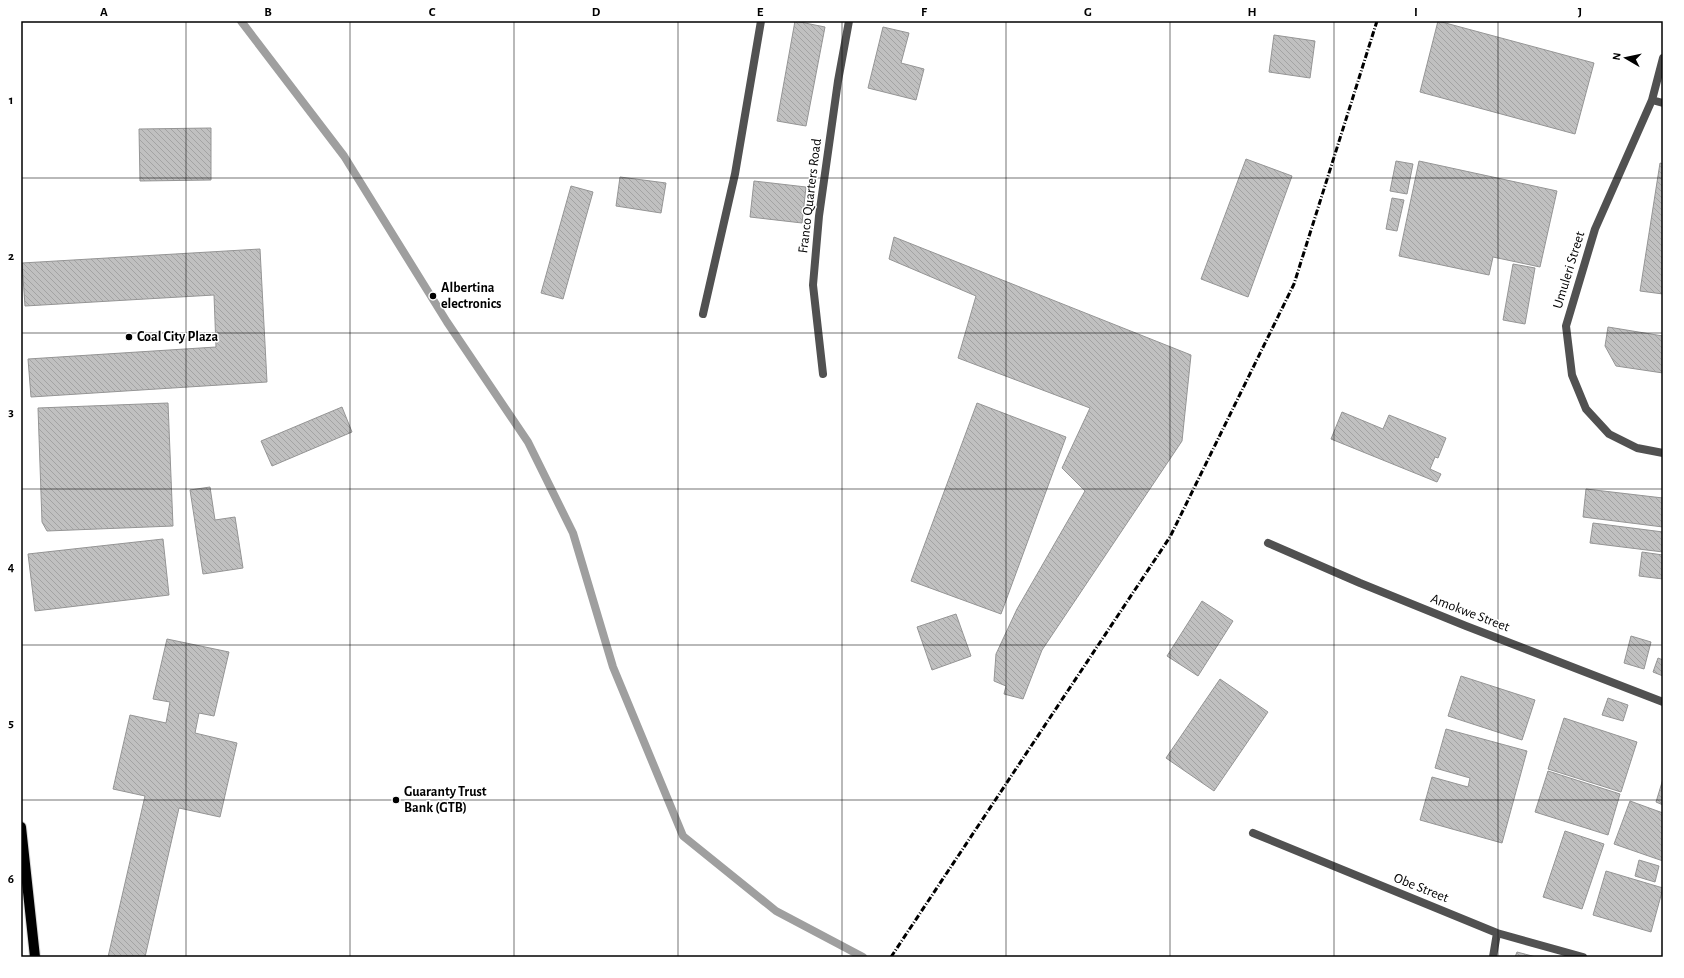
<svg xmlns="http://www.w3.org/2000/svg" width="1684" height="978" viewBox="0 0 1684 978" font-family="'Alegreya Sans',sans-serif">
  <style>
    .lines { fill: none; stroke-linecap: round; stroke-linejoin: round }
    .stream { stroke: #9f9f9f; stroke-width: 8 }
    .building { fill: url(#building-back-hatch); stroke: #959595 }
    .primary-casing { stroke: #dbdbdb; stroke-width: 12 }
    .street { stroke: #515151; stroke-width: 8 }
    .primary { stroke: #000; stroke-width: 10 }
    .rail { stroke: #000; stroke-width: 3; stroke-dasharray: 6 2 1 2; stroke-linecap: butt }
    .grid { fill: none; stroke: #000; stroke-width: 1; stroke-opacity: 0.55 }
    .poi-dot { fill: #000; stroke: #fff; stroke-width: 1.5 }
    .labels { text-anchor: middle; dominant-baseline: central; stroke-width: 3; stroke-linejoin: round; paint-order: stroke }
    .street-label { font-size: 14px; fill: #000; stroke: #fff }
    .poi-label { font-size: 14px; font-weight: bold; fill: #000; stroke: #fff; text-anchor: start }
    .neatline { fill: none; stroke: #000; stroke-width: 1.5 }
    .grid-label { font-size: 13px; text-anchor: middle; font-weight: bold; fill: #000 }
  </style>
  <defs>
    <pattern id="building-back-hatch" width="6" height="6" patternUnits="userSpaceOnUse"><rect width="6" height="6" fill="#c0c0c0"/><path d="M-1 5l2 2M0 0l6 6M5-1l2 2" fill="none" stroke="#a3a3a3"/></pattern>
  </defs>
  <rect width="100%" height="100%" fill="#fff"/>
  <g class="lines">
    <path class="stream" d="M241,21L344,156L447,322L528,442L573,533L613,667L683,836L776,911L863,957"/>
  </g>
  <path class="building" d="M795,21L825,27L806,126L777,121Z
    M1438,21L1594,63L1575,134L1420,92Z
    M883,27L909,33L901,63L924,69L916,100L868,88Z
    M1274,35L1315,41L1310,78L1269,72Z
    M211,128V180L140,181L139,129Z
    M1246,159L1292,176L1248,297L1201,279Z
    M1396,161L1413,164L1407,194L1390,191Z
    M1419,161L1557,191L1540,267L1493,257L1489,275L1399,256Z
    M1660,163L1663,164V294L1640,291Z
    M620,177L666,183L661,213L616,206Z
    M754,181L806,187L802,223L750,217Z
    M571,186L593,192L563,299L541,293Z
    M1392,198L1404,200L1397,231L1386,229Z
    M894,237L1191,355L1182,441L1042,650L1023,699L1004,694L1006,686L994,681L996,654L1017,609L1085,491L1062,468L1090,408L958,358L976,296L889,259Z
    M260,249L267,382L31,397L28,359L216,347L214,295L25,306L22,263Z
    M1513,264L1535,268L1525,324L1503,320Z
    M1608,327L1663,336V373L1616,366L1605,346Z
    M168,403L173,526L47,531L42,522L38,408Z
    M977,403L1066,437L1001,614L911,581Z
    M342,407L352,432L272,466L261,441Z
    M1342,412L1383,429L1389,415L1446,438L1438,458L1435,457L1430,469L1441,474L1437,482L1331,439Z
    M210,487L215,520L235,517L243,568L203,574L190,490Z
    M1586,489L1663,498V527L1583,517Z
    M1593,523L1663,532V552L1590,543Z
    M163,539L169,595L35,611L28,554Z
    M1642,552L1663,555V579L1639,576Z
    M1202,601L1233,621L1198,676L1167,656Z
    M956,614L971,656L932,670L917,627Z
    M1631,636L1651,642L1644,669L1624,663Z
    M167,639L229,652L214,716L199,713L195,733L237,743L220,817L179,808L145,957H108L145,796L113,789L130,715L166,723L170,702L153,699Z
    M1658,658L1663,660V676L1653,672Z
    M1461,676L1535,700L1522,740L1448,716Z
    M1220,679L1268,712L1214,791L1166,758Z
    M1608,698L1628,705L1623,721L1602,715Z
    M1564,718L1637,742L1621,792L1548,769Z
    M1446,729L1527,751L1502,843L1420,820L1432,777L1468,787L1470,778L1435,768Z
    M1548,771L1620,794L1608,835L1535,812Z
    M1663,779V805L1656,802Z
    M1630,801L1663,813V861L1614,844Z
    M1565,831L1604,844L1582,909L1543,897Z
    M1639,860L1659,866L1655,882L1635,876Z
    M1606,871L1663,888L1651,932L1593,915Z
    M1517,952L1536,957H1515Z"/>
  <g class="lines">
    <g class="primary-casing">
      <path id="primary" d="M21,827L35,957"/>
    </g>
    <path class="street" d="M1663,58L1652,100L1595,229L1566,326L1572,375L1586,409L1609,434L1637,448L1663,453
      M1652,100L1663,103
      M703,314L735,174L761,21
      M823,374L813,285L819,216L838,81L849,21
      M1268,543L1360,583L1466,626L1663,702
      M1253,833L1497,933L1583,957
      M1493,957L1497,933"/>
    <use href="#primary" class="primary"/>
    <path class="rail" d="M891,957L1170,537L1294,284L1377,21"/>
  </g>
  <path class="grid" d="M186,21V957M350,21V957M514,21V957M678,21V957M842,21V957M1006,21V957M1170,21V957M1334,21V957M1498,21V957M21,178H1663M21,333H1663M21,489H1663M21,645H1663M21,800H1663"/>
  <g class="poi-dot">
    <circle cx="433" cy="296" r="4"/>
    <circle cx="129" cy="337" r="4"/>
    <circle cx="396" cy="800" r="4"/>
  </g>
  <g class="labels">
    <g class="street-label">
      <text transform="translate(810 196) rotate(-83)">Franco Quarters Road</text>
      <text transform="translate(1569 270) rotate(-73)">Umuleri Street</text>
      <text transform="translate(1470 613) rotate(21)">Amokwe Street</text>
      <text transform="translate(1421 888) rotate(22)">Obe Street</text>
    </g>
    <g class="poi-label">
      <text x="441" y="288">Albertina<tspan x="441" dy="16">electronics</tspan></text>
      <text x="137" y="337">Coal City Plaza</text>
      <text x="404" y="792">Guaranty Trust<tspan x="404" dy="16">Bank (GTB)</tspan></text>
    </g>
  </g>
  <rect width="1684" height="978" fill="none" stroke="#ffffff" stroke-width="44"/>
  <g transform="translate(1626 58) rotate(279)" stroke="#ffffff" stroke-width="3" paint-order="stroke">
  <path d="M0-3L7 15L0 10L-7 15Z" fill="#000000"/>
  <text y="-6" font-size="11" font-weight="bold" text-anchor="middle" fill="#000000">N</text>
  </g>
  <rect x="22" y="22" width="1640" height="934" class="neatline"/>
  <g class="grid-label">
    <text x="104" y="16">A</text>
    <text x="268" y="16">B</text>
    <text x="432" y="16">C</text>
    <text x="596" y="16">D</text>
    <text x="760" y="16">E</text>
    <text x="924" y="16">F</text>
    <text x="1088" y="16">G</text>
    <text x="1252" y="16">H</text>
    <text x="1416" y="16">I</text>
    <text x="1580" y="16">J</text>
    <text x="11" y="104">1</text>
    <text x="11" y="260">2</text>
    <text x="11" y="416">3</text>
    <text x="11" y="571">4</text>
    <text x="11" y="727">5</text>
    <text x="11" y="883">6</text>
  </g>
</svg>
